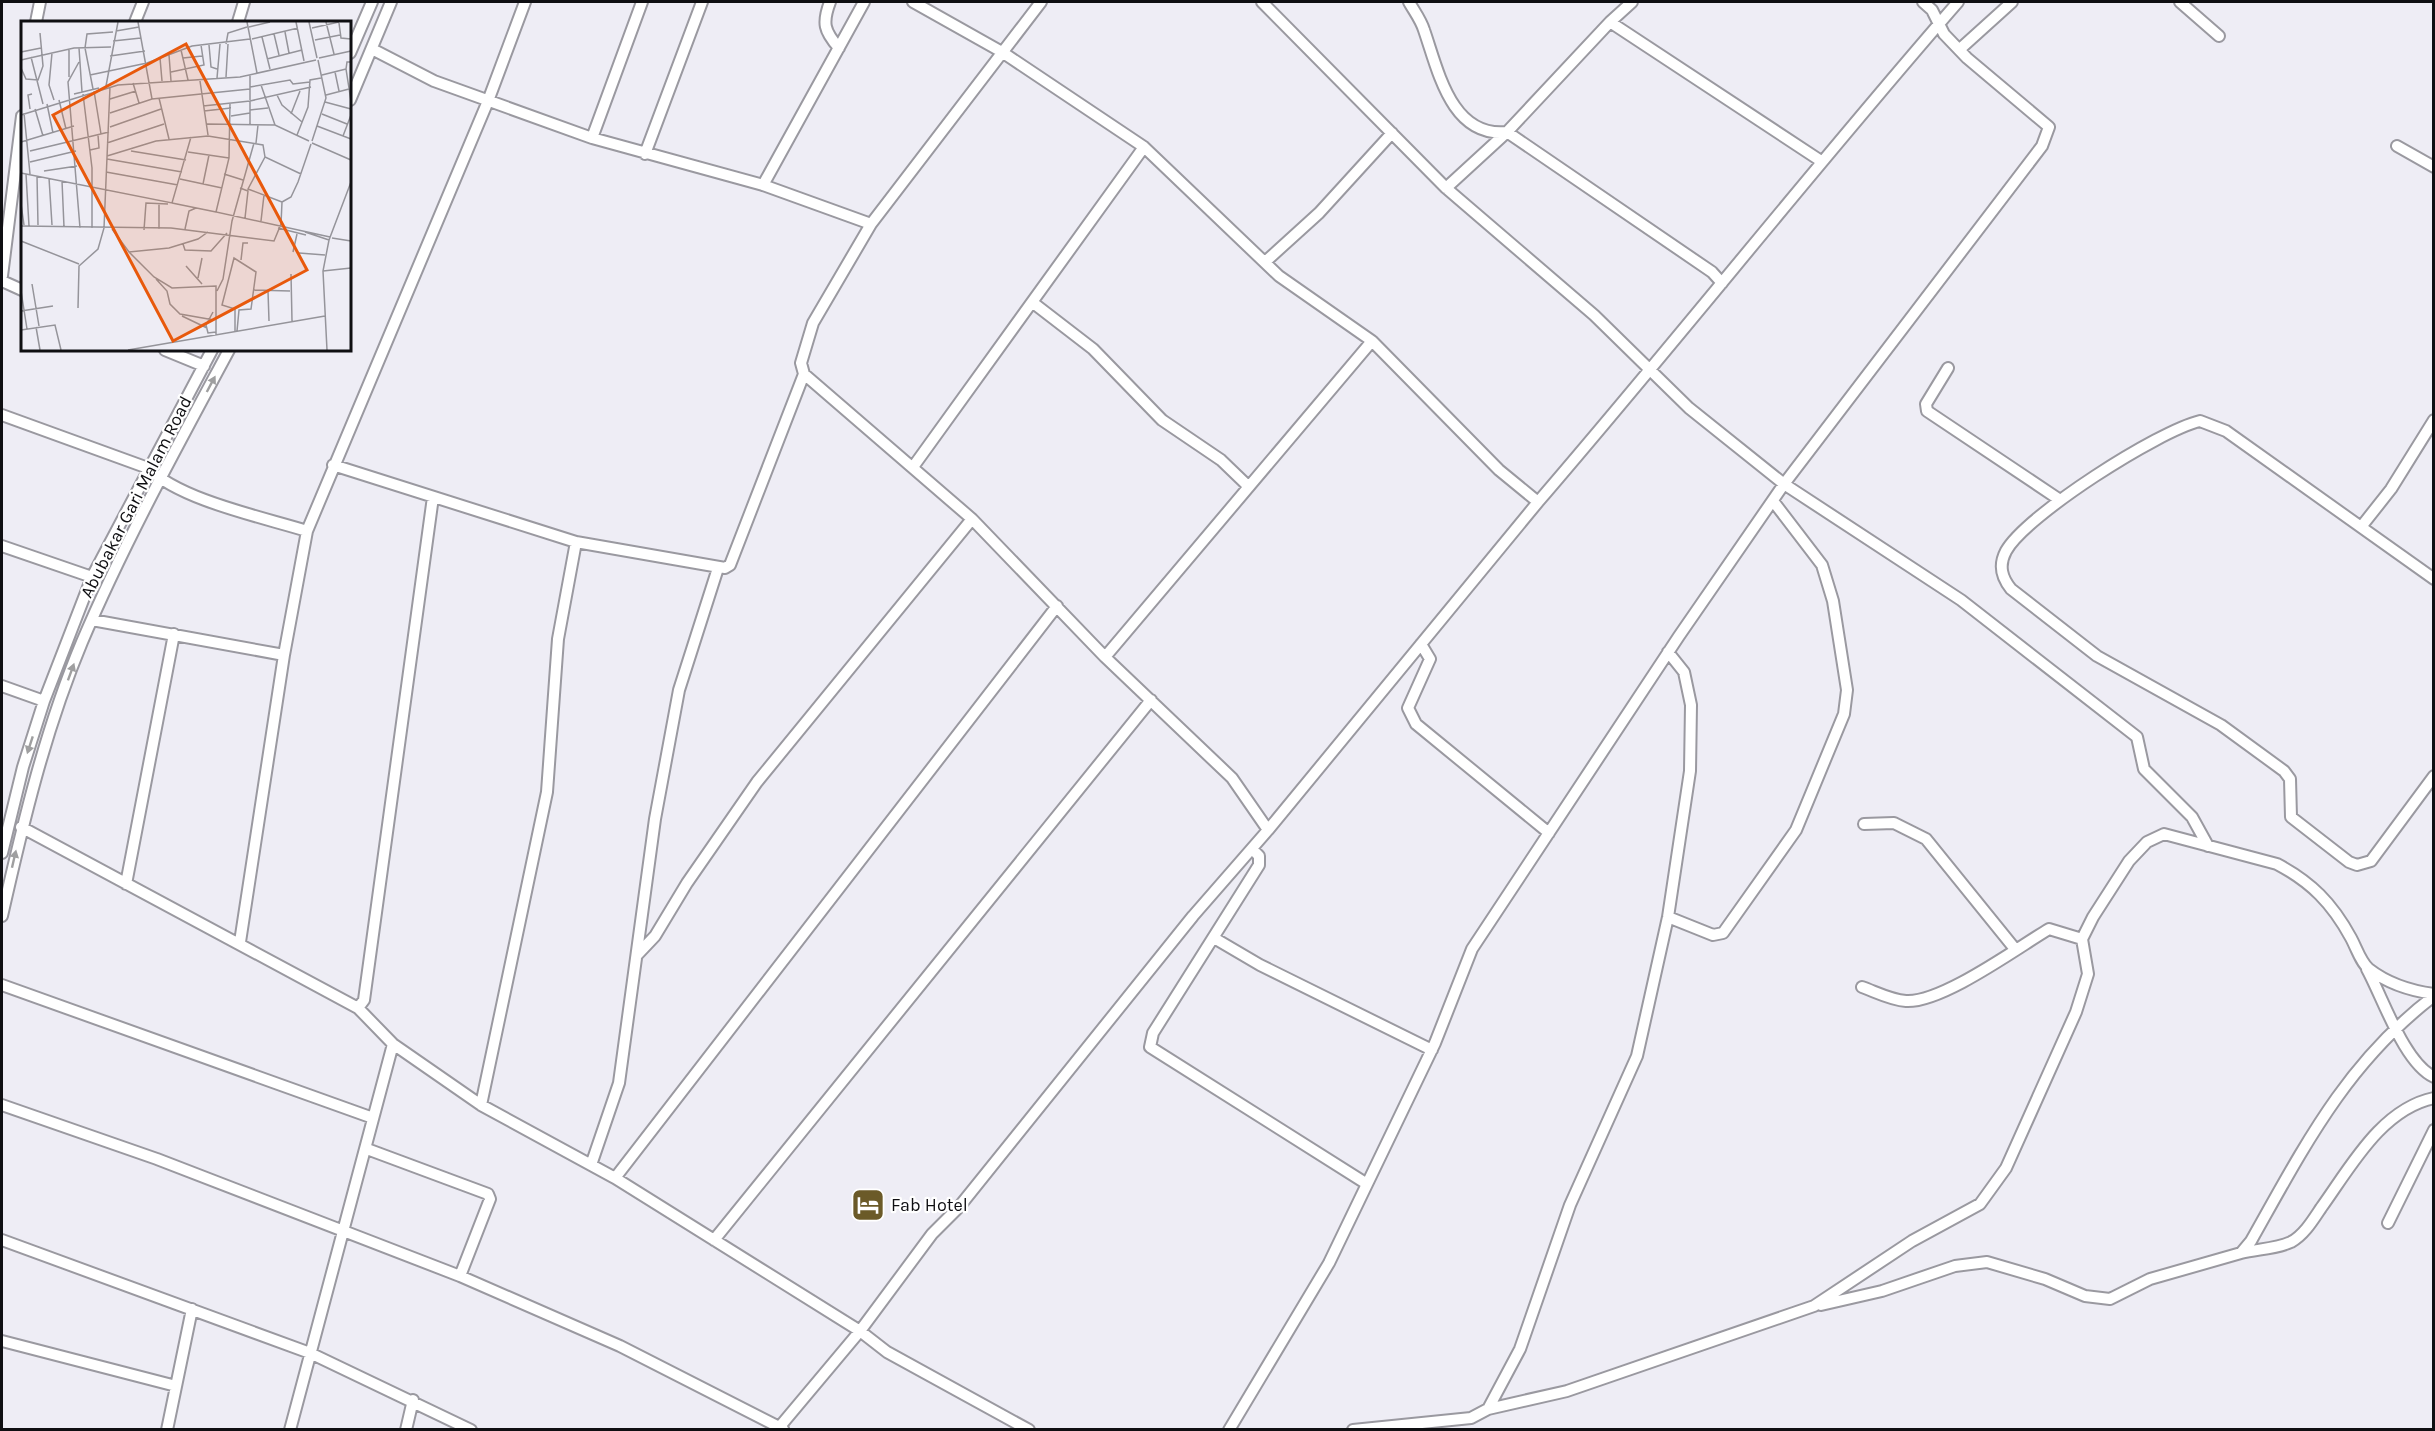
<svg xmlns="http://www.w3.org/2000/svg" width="2435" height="1431" viewBox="0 0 2435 1431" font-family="Karla,sans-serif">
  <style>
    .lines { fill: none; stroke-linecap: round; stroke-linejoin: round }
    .minor-casing { stroke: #9a99a0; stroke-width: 14 }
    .minor { stroke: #fff; stroke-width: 10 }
    .oneway { fill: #9f9fa0 }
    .labels { text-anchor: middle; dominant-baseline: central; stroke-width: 4.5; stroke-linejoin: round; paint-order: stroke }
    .street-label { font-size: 18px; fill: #0f0f12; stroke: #fff }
    .poi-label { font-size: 18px; fill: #0f0f12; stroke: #fff; text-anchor: start }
    .inset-road { fill: none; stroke: #95949a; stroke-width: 1.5 }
    .view { fill: #e8590c; fill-opacity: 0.15; stroke: #e8590c; stroke-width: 3 }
    .inset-edge { fill: none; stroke: #0f0f12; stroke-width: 3 }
  </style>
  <rect width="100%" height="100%" fill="#eeedf5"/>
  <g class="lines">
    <g class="minor-casing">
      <path id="minor" d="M830,2C822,23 824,31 839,48
        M913,2L1002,52L1144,147L1279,276L1372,341L1499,470L1538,502C1680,337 1815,166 1958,2
        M1262,2L1446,188L1594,315L1689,408L1784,484L1961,600L2137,737L2144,769L2192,817L2208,846
        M1409,2C1414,11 1421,20 1424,30C1438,70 1451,138 1507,132L1610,22L1632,2
        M2180,2L2219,36
        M36,22L40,2
        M135,22L143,2
        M238,22L244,2
        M1610,22L1821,161
        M372,49L434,81L592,138L763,185L871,224
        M1960,49L2012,2
        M350,53L372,2
        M350,100L391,2
        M592,138L642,2
        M2397,146L2434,167
        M645,154L702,2
        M763,185L864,2
        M1446,188L1507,132L1712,272L1722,283
        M1265,262L1319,213L1392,133
        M2,276L22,116
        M2,281L22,290
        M1032,302L1093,349L1162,420L1221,460L1248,486
        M165,350L204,366
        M1948,368L1926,404L1927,411L2060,500
        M2,415L148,468C180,500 262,517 307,531
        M333,465L576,542L725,568L730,565L804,374
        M913,467L1144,147
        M2361,527L2391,489L2434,420
        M2,546L92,577
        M2434,579L2226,431L2200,421C2158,431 2026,515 2006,551C1998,566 2002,578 2011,589L2097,656L2221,725L2284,771L2290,779L2291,817L2349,862L2357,865L2371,861L2434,776
        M92,620L284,655
        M1421,644L1430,659L1408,708L1416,724L1549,833
        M1105,657L1372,341
        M2,686L44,701
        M1864,824L1894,823L1926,839L2015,949
        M21,827L358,1008L393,1044L481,1105L615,1178L860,1331L887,1352L1029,1430
        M1268,830L1538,502
        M1252,849L1259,856V865L1153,1033L1150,1047L1367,1184
        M2,853L23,767L44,701L92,577L212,350
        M126,884L174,634
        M2,916C23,823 45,730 82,642C125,541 178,445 229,350
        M1668,917L1713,935L1723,933L1796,830L1844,714L1847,690L1833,601L1822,565L1773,501
        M1214,938L1260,965L1432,1050
        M240,942L284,655L307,531L488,101L525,2
        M637,955L655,936L687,883L757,782L972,519
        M2367,969C2383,998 2404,1063 2434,1077
        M2,985L373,1118
        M1862,987C1876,992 1891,1000 1906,1001C1942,1003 2017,948 2049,929L2082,939
        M358,1008L364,1000L433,497
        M2,1105L157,1159L460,1276L620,1346L783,1429
        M481,1105L547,792L558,639L576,542
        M367,1149L488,1194L490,1199L460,1276
        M591,1165L619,1083L655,819L679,690L718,568
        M615,1178L1057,606
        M2388,1223L2434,1130
        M2,1240L310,1353L471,1430
        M714,1240L1151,700
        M2241,1253C2257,1249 2276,1249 2291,1242C2304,1235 2313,1220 2321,1208C2350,1168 2381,1109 2434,1098
        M1821,1305L1882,1291L1955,1266L1987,1262L2045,1279L2085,1296L2110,1299L2150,1279L2241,1253L2251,1241C2304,1147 2346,1063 2434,996
        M2,1341L176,1386
        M1488,1409L1567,1391L1814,1306L1912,1241L1980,1204L2006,1168L2076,1012L2088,974L2082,939L2093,917L2129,861L2147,842L2164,834L2277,864C2311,882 2332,903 2351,938C2356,947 2361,963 2369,969C2387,983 2412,991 2434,994
        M167,1430L192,1309
        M290,1430L393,1044
        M406,1430L413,1400
        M777,1430L860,1331L932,1234L959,1207L1193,916L1268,830L1232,778L1105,657L972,519L804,374L801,363L813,323L871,224L1041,2
        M1229,1430L1329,1263L1435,1043L1472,949L1679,636L1784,484L2042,146L2049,127L1967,58L1944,34L1932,10L1923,2
        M1353,1430L1471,1418L1488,1409L1520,1349L1570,1205L1637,1056L1668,917L1690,771L1691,705L1684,672L1668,652"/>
    </g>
    <use href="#minor" class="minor"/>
  </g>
  <defs><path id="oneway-solid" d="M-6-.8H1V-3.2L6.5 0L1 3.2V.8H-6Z" transform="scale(1.5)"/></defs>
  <g class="oneway">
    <use href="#oneway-solid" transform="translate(211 384) rotate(-62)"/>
    <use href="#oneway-solid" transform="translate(71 672) rotate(-70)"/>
    <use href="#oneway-solid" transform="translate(30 745) rotate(108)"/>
    <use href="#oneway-solid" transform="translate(14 859) rotate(-77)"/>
  </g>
  <defs>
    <g id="hotel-square" transform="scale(1.725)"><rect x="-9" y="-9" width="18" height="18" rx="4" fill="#6b5a28" stroke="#fff"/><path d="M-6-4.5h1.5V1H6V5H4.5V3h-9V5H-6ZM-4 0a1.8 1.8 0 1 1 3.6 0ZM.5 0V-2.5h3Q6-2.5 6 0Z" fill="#fff"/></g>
  </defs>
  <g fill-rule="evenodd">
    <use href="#hotel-square" x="868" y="1205"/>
  </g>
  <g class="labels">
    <g class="street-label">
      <text transform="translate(136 497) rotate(-63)">Abubakar Gari Malam Road</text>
    </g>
    <g class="poi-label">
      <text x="891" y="1205">Fab Hotel</text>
    </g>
  </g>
  <g transform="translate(21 21)">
    <rect width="330" height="330" fill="#eeedf5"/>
    <path class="inset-road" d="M117,1L131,78M226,1L236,52M275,1L283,40M288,1L296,37M305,1L313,33M318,2L320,17L330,18M228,6L249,1M291,7L318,1M95,10L118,6M264,11L268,32M253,13L258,34M241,16L249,48M231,18L277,7M294,19L319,14M92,20L120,17M205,23L207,12L226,6M188,24L190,46L196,48M58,27L61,71M160,29L167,59M0,31L20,27M31,32L28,64L33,79M148,34L150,60M89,35L124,30M10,36L22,83M139,37L141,60M162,37L181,35M298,37L330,30M246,38L281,29M0,39L53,27L90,26M58,41L47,61L59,207M330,41H326L325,48L330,80M0,47L5,58L17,59L22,45L19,12M150,51L183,44L180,24M314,51L318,70M69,54L126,42L171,25L229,18M301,54L325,48M48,56V29M205,56L207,23M196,57L199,23M179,60L187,114M112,62L118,82M240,64L254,104M85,65L97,1M229,66L269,59L272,63L289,61M72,68L64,27L66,13L92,11M73,70L80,113M53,73L78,67M62,73L71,147V207M256,74L261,84L281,101M305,74L328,68M138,77L148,118M89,78L115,70M38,79L45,108M229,79V54M229,80V104M304,81L330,88M209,82L208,137L195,191L309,216M26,83L32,112M182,85L229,80L290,66M9,88L7,74L11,73M14,88L22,115M229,89L247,87M183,90L210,87M3,92L9,153M89,92L131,78L229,68M270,93L279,70M301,93L326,103M0,94L97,64L219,56L295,39M210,95L229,92M186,103L254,104L288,120M296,105L330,118M89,106L140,88M276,114L287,86L289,59L300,57M322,115L330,94M291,120L305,77L297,39M0,121L53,105M86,122L143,103M235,122L237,104M291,122L330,139M69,129L78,127L77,114M9,130L88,111M110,130L165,139M167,131L208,137M86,135L135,120L187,115L242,124L244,136L280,153M244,136L227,168L261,181M86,138L161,151M9,141L55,130M23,150L56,145M85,151L157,164M0,152L151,182L170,116M5,153L8,205M203,153L222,159M16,155L17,204M28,157L31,204M159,158L201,167M41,160L43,206M182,163L188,134M219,167L227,170L224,197M261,181L270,176L277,161L290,123M151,182L195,191M0,183L3,204M138,183V208M240,200L243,174M0,205L150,207L253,220L260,203L261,181M257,207L285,214M91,208L108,231L148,227L177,218L187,211M164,208L168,190L175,187M123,209L125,182L147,183M284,211L308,219M311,217L330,220M0,220L58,243M162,223L164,229L190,230L206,212M108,231L133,256L151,267L195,265V314M272,231L276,213M278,232L304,234M220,239L222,222H227M165,245L181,263M302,250L330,247M270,253L271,300M177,257L181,237M135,258L146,270L149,283L159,293L193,299M11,263L18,305M233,269L269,270M0,270L6,308M196,270L202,258L211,200L233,122M247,270L248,300M57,287L58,245L77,228L83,207L89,66M0,290L32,285M192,291L185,304L187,312L195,311M161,295L186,307M15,306L19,329M0,309L34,304L40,329M214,310V288L201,284L213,237L235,251L230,288L218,289L216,310M107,329L304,295M306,329L302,250L308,219L330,161"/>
    <path class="view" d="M165,23L286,249L152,320L32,94Z"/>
    <rect width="330" height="330" class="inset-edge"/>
  </g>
  <rect width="2435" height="1431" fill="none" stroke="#0f0f12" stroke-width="6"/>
</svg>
